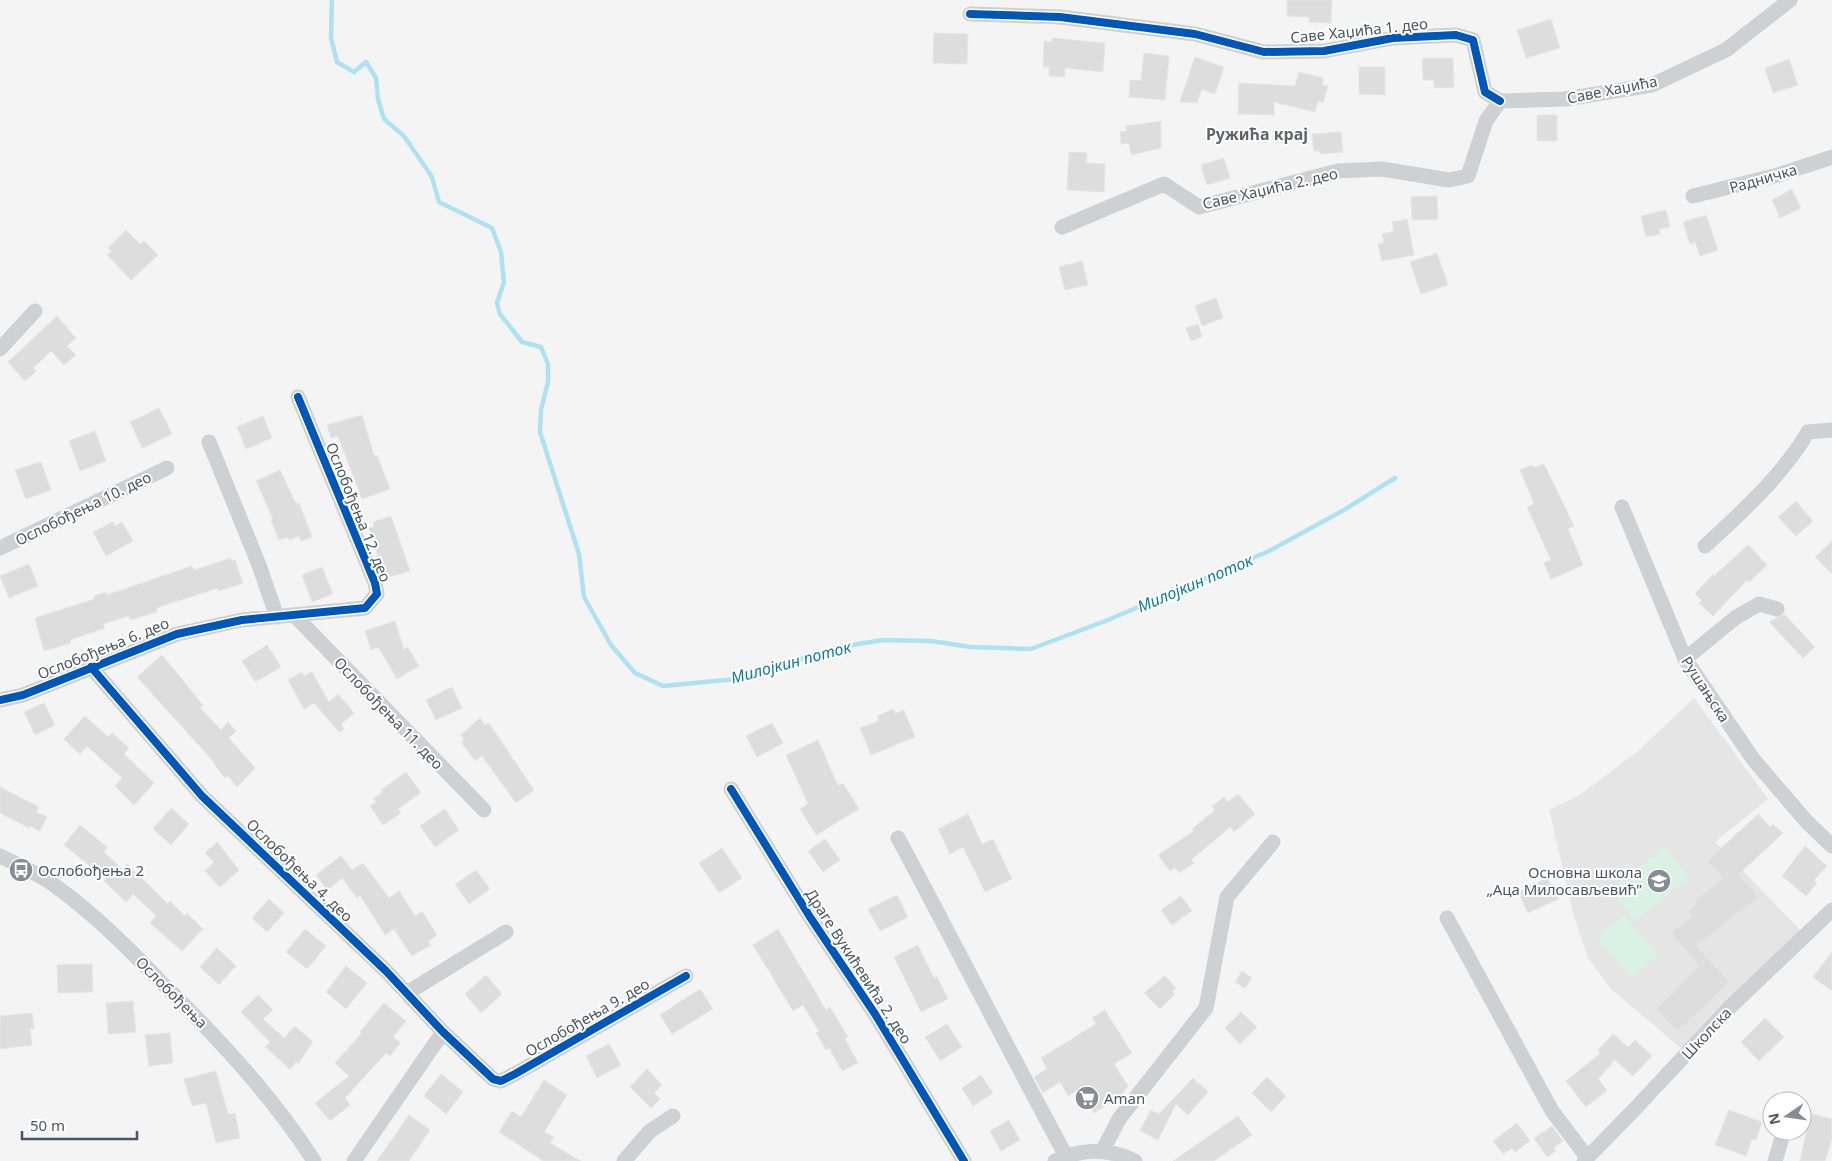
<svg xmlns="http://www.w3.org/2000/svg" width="1832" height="1161" viewBox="0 0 1832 1161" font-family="'Noto Sans',sans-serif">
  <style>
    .education { fill: #e6e5e6 }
    .pitch { fill: #d9f2e3 }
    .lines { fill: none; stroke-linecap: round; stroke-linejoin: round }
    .stream { stroke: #aee2f0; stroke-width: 4.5 }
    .building { fill: #ddddde; stroke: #e5e6e7 }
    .minor { stroke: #ced0d2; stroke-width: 15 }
    .cycleway-casing { stroke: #fff; stroke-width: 11 }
    .cycleway { stroke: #0057b8; stroke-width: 8 }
    .labels { text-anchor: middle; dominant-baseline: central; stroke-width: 4; stroke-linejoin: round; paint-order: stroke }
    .street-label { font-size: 15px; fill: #4a5661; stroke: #fff }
    .poi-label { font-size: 15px; fill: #4a5661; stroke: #fff; text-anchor: start }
    .neighbourhood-label { font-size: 16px; font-weight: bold; fill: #5f6368; stroke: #fff }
    .water-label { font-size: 16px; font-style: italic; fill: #0c7c9b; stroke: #fff }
  </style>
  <rect width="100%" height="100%" fill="#f4f4f4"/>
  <path class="education" d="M1694,698L1768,799L1715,842L1804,934L1682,1049L1611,989L1588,958L1574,916L1549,810L1580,795L1637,752Z"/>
  <path class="pitch" d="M1664,847L1689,877L1636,921L1611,891Z
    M1624,915L1658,955L1632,978L1597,938Z"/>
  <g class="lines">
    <path class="stream" d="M332,0L331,38L337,62L354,72L366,62L376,78L378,99L384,119L404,136L432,177L439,202L492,228L501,252L504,282L497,303L500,314L522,342L541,347L548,364V382L541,410L540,432L579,554L584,597L611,645L635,673L663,686L736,679L840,647L883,640L931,641L971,647L1031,649L1108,620L1269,551L1344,510L1395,478"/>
  </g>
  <path class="building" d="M1287,0H1332L1331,23L1309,22V17L1287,16Z
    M1551,19L1560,48L1526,58L1517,30Z
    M934,33L968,34L967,64L933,63Z
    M1052,38L1105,43L1103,72L1065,68V77L1049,76V67H1043L1044,41L1052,42Z
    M1144,53L1169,56L1165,100L1129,97L1130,80L1141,81Z
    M1195,57L1224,67L1215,94L1202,89L1197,103L1180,102Z
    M1422,58H1453L1454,87L1434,88V80H1423Z
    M1789,59L1798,85L1773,93L1765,68Z
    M1359,67H1385V95L1359,94Z
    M1299,72L1323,78L1322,85L1328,86L1323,103L1318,101L1315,112L1274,102V115L1238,114L1239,83L1295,86Z
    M1537,115H1557V141H1537Z
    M1161,121V148L1131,155L1129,143L1121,144L1120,132L1127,131L1126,126Z
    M1341,132L1343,152L1320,154L1319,151H1314L1312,134Z
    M1069,152L1087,153L1086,163L1105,164L1104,192L1067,190Z
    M1224,158L1230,178L1207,185L1201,165Z
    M1792,189L1801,208L1780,218L1772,200Z
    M1437,196L1438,219L1412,220L1411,197Z
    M1666,210L1670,227L1659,229L1660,234L1646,237L1641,216Z
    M1706,215L1718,250L1700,256L1695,242L1690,244L1683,222Z
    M1407,219L1414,255L1382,261L1378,244L1384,243L1382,234L1394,231L1392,222Z
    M126,230L140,244L144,241L158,255L131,280L107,255L112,251L108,248Z
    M1437,253L1448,285L1421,294L1410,262Z
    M1082,261L1088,285L1065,290L1059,267Z
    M1216,298L1223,318L1202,326L1195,306Z
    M57,316L76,338L67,346L76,355L64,365L51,351L33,368L36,371L25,381L8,362Z
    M1198,324L1202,337L1191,341L1186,328Z
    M159,408L172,434L142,448L130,422Z
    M362,415L374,456L377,455L390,489L362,499L338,436L331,438L327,425Z
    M263,416L272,438L246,449L237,427Z
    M95,431L106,461L80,471L69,441Z
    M41,462L51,490L26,499L15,470Z
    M1544,464L1574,526L1568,529L1583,565L1551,579L1544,563L1551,560L1527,507L1534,504L1520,470L1532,465L1534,468Z
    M280,470L296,504L299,503L312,537L301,541L299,536L289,540L288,537L279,540L271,520L273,519L256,481Z
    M1796,501L1813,521L1796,536L1778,517Z
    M391,516L410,571L385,578L369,528L374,527L373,522Z
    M113,522L115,526L122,522L133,541L106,556L93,532Z
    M1832,541V574L1815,557Z
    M1748,545L1767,565L1749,582L1747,580L1713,616L1699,603L1702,600L1695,594L1713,574L1714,576Z
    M231,558V561L235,560L243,583L219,591L218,588L156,608L157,612L130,620L129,616L103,624L105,628L70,640L71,643L44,651L35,618L95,599L94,596L106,592L107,595L192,566L194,570Z
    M29,564L38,586L9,598L0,576Z
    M322,567L333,594L312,602L302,575Z
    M1784,614L1815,647L1803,658L1769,622Z
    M395,621L404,650L408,647L419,666L397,679L378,647L371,650L365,631Z
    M267,645L281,667L255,682L242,661Z
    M162,655L203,705L200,708L221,730L228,722L236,731L229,738L255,768L237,787L228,776L225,778L213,763L214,762L137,677Z
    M302,672L304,676L312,672L329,702L338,694L354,713L341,724L344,729L339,732L314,703L304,709L288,680Z
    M452,687L462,708L436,720L426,700Z
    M44,703L55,725L35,735L24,712Z
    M893,709L895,714L904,710L915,737L871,755L860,728L879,721L877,716Z
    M85,716L108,737L112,733L129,748L124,754L154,783L134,805L115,786L122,778L87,746L80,754L64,739Z
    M480,718L485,725L489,723L534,790L516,803L482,756L475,761L461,742L464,740L461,735Z
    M772,723L783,743L757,757L746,736Z
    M818,740L838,786L843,783L859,809L816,835L800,809L808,804L786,755Z
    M406,772L421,793L398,809L401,813L383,825L370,806L376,802L373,799L383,792L381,790Z
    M0,787L39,807L36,812L47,817L40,831L30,826L29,828L0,813Z
    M1238,794L1255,814L1234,832L1230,827L1191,860L1194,863L1179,873L1175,867L1170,871L1158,855L1194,831L1192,829L1215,810L1212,806L1224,797L1228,802Z
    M171,808L189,824L171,845L153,829Z
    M445,809L459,830L435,847L420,826Z
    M968,814L982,844L993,839L1012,879L985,892L963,847L950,854L938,829Z
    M1758,814L1770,827L1773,824L1783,833L1739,874L1758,897L1696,946L1730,982L1677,1032L1656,1009L1699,967L1671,933L1692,916L1688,911L1696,904L1694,901L1723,878L1707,861Z
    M80,825L107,847L104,852L122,869L127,864L168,904L170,901L185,916L187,913L203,929L182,951L150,923L156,916L133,894L126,902L104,881L106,879L64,845Z
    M825,839L840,860L823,872L808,851Z
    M217,842L239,870L220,887L205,871L214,862L205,853Z
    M1805,846L1827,866L1814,880L1817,883L1806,896L1782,876Z
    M722,848L742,878L719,893L699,863Z
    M341,856L352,870L363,863L389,898L399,891L415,916L422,911L437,935L428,941L431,945L412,956L394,929L385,935L360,895L357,898L342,878L327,890L316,875Z
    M476,870L490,889L469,904L455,884Z
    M1547,878L1558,899L1528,913L1518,892Z
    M897,895L908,917L880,931L868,909Z
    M1181,896L1192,911L1172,925L1161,910Z
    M269,899L284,913L267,932L252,918Z
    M305,929L326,946L307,969L286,952Z
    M778,929L826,1010L830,1007L848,1037L845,1039L858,1063L842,1071L829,1048L826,1050L816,1033L819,1032L803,1005L793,1011L753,945Z
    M918,945L934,978L937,977L948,999L921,1012L894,957Z
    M217,948L236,966L219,985L200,967Z
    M1832,952V991L1813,977Z
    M92,964L93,992L58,993L57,965Z
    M346,966L367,983L346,1009L326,992Z
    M1242,971L1252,978L1245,988L1235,982Z
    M486,975L502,994L481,1013L465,994Z
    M1165,976L1176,988L1172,992L1175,994L1160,1009L1144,993Z
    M700,989L713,1009L672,1034L660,1015Z
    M258,995L273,1010L263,1019L284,1038L295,1026L313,1042L298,1064L296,1062L290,1069L265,1047L270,1042L241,1012Z
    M133,1001L136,1032L108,1034L106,1003Z
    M384,1003L406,1021L393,1037L400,1043L390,1056L386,1053L345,1098L350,1105L330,1121L315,1103L349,1076L335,1063L362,1033L360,1032Z
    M1105,1010L1132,1053L1114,1064L1128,1086L1120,1097L1094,1113L1079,1089L1068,1096L1060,1082L1043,1093L1034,1077L1047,1069L1041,1058L1096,1024L1092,1018Z
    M1241,1012L1257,1027L1240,1044L1225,1028Z
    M32,1013L34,1029H30L32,1045L0,1049V1016Z
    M1765,1018L1784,1037L1759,1061L1741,1042Z
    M947,1024L962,1047L940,1061L925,1037Z
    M170,1033L173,1063L149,1066L145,1035Z
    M1613,1034L1628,1047L1635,1040L1652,1056L1633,1076L1615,1060L1598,1079L1607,1090L1586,1107L1566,1081L1601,1053L1598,1050Z
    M609,1044L621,1065L597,1078L586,1056Z
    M647,1069L662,1085L654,1093L660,1099L651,1108L630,1087Z
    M216,1071L228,1114L235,1113L240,1138L216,1143L206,1103L192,1106L184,1079Z
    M441,1074L463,1092L446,1114L424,1096Z
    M981,1075L993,1093L973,1106L962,1088Z
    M1267,1077L1286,1096L1271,1112L1252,1093Z
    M1193,1078L1208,1092L1188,1115L1176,1104L1158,1140L1140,1131L1151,1110L1159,1114Z
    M544,1080L567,1095L544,1132L554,1137L550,1143L581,1161H543L499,1132L512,1111L521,1117Z
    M1729,1110L1762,1122L1756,1140L1752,1139L1746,1156L1715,1145Z
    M1810,1113L1832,1119V1138L1825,1161H1800Z
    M409,1115L430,1130L409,1161H377Z
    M1238,1116L1252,1135L1214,1161H1173Z
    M1009,1120L1020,1140L1001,1151L990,1131Z
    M1517,1123L1530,1141L1515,1152L1512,1148L1503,1154L1493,1141Z
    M1552,1126L1563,1141L1554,1148L1556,1151L1547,1157L1534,1138Z"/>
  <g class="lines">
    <path class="minor" d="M970,14L1060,17L1195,34L1264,52L1324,51L1393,38L1456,35L1473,40L1485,92L1500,101
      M1500,101L1565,99L1652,85L1726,50L1790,0
      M1693,196L1778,175L1832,157
      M1062,227L1164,184L1199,207L1338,171L1382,169L1449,180L1468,176L1486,121L1500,101
      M0,349L35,311
      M209,442L259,565L277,617
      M1622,507L1685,659L1753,759L1807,822L1832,846
      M1705,546C1743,511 1781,477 1808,432L1832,430
      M0,548L167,468
      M294,615L484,810
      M1685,659L1735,618L1759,604L1777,609
      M91,667L202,796L386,971L443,1032L493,1079L501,1081L515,1074L686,976
      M0,700L23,695L177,634L242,620L365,608L377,594L375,583L298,397
      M731,789L810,917L875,1014L964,1161
      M898,838C955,944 1009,1051 1066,1156
      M0,856C18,865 37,873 54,885C92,912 125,945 158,979C216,1036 270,1093 314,1161
      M1447,918L1552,1111L1587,1157
      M407,993L506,932
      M1103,1150L1119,1119L1206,1008L1227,897L1273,842
      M354,1161L443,1032
      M624,1161L650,1131L673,1116
      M1055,1161C1084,1148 1107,1148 1135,1161
      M1584,1161L1633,1111L1729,1008L1832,910
      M1775,1161L1784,1131"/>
    <g class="cycleway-casing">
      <path id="cycleway" d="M970,14L1060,17L1195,34L1264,52L1324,51L1393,38L1456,35L1473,40L1485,92L1500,101
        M91,667L202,796L386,971L443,1032L493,1079L501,1081L515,1074L686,976
        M0,700L23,695L177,634L242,620L365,608L377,594L375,583L298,397
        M731,789L810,917L875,1014L964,1161"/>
    </g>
    <use href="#cycleway" class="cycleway"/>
  </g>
  <defs>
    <g id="bus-disc" transform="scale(1.25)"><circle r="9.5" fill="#868d94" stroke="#fff"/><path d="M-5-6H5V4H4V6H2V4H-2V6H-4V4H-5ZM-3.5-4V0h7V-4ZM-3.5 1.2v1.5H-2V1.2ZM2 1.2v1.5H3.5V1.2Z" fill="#fff"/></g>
    <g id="school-disc" transform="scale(1.25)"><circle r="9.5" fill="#868d94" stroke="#fff"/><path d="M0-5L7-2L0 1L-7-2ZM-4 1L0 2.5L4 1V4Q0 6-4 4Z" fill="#fff"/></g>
    <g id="supermarket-disc" transform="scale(1.25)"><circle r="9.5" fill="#868d94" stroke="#fff"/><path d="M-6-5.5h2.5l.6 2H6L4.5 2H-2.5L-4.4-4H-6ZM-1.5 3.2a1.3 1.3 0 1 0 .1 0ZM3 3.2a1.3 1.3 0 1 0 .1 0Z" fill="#fff"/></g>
  </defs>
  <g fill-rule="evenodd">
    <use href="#bus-disc" x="21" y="870"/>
    <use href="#school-disc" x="1659" y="881"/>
    <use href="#supermarket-disc" x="1087" y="1098"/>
  </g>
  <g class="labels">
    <g class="street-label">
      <text transform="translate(1359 30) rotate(-6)">Саве Хаџића 1. део</text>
      <text transform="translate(1612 89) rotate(-11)">Саве Хаџића</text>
      <text transform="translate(1763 178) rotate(-16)">Радничка</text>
      <text transform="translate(1270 188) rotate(-13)">Саве Хаџића 2. део</text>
      <text transform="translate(83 508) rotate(-26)">Ослобођења 10. део</text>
      <text transform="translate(359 512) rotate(68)">Ослобођења 12. део</text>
      <text transform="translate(103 648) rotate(-22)">Ослобођења 6. део</text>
      <text transform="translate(1706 689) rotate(57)">Рушањска</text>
      <text transform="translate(389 713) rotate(46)">Ослобођења 11. део</text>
      <text transform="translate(300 870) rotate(44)">Ослобођења 4. део</text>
      <text transform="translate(859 966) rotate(57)">Драге Вукићевића 2. део</text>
      <text transform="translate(172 992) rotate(45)">Ослобођења</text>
      <text transform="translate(587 1017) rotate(-30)">Ослобођења 9. део</text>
      <text transform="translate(1706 1033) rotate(-47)">Школска</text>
    </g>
    <g class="poi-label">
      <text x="38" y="870">Ослобођења 2</text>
      <text x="1642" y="872" text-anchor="end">Основна школа<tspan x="1642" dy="17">„Аца Милосављевић”</tspan></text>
      <text x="1104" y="1098">Aman</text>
    </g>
    <g class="neighbourhood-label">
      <text x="1257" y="134">Ружића крај</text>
    </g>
    <g class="water-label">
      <text transform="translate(1195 583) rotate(-23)">Милојкин поток</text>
      <text transform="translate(791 662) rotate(-15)">Милојкин поток</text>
    </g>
  </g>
  <g transform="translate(1787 1116) rotate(257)"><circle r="24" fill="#ffffff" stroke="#b7bbc0"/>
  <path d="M0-4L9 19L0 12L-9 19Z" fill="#868d94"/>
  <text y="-8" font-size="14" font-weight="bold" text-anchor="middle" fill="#4a5661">N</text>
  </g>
  <path d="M22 1131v8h115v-8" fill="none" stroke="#4a5661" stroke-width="2.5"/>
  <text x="30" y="1131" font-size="15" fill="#4a5661" stroke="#ffffff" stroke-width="4" paint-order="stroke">50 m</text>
</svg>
